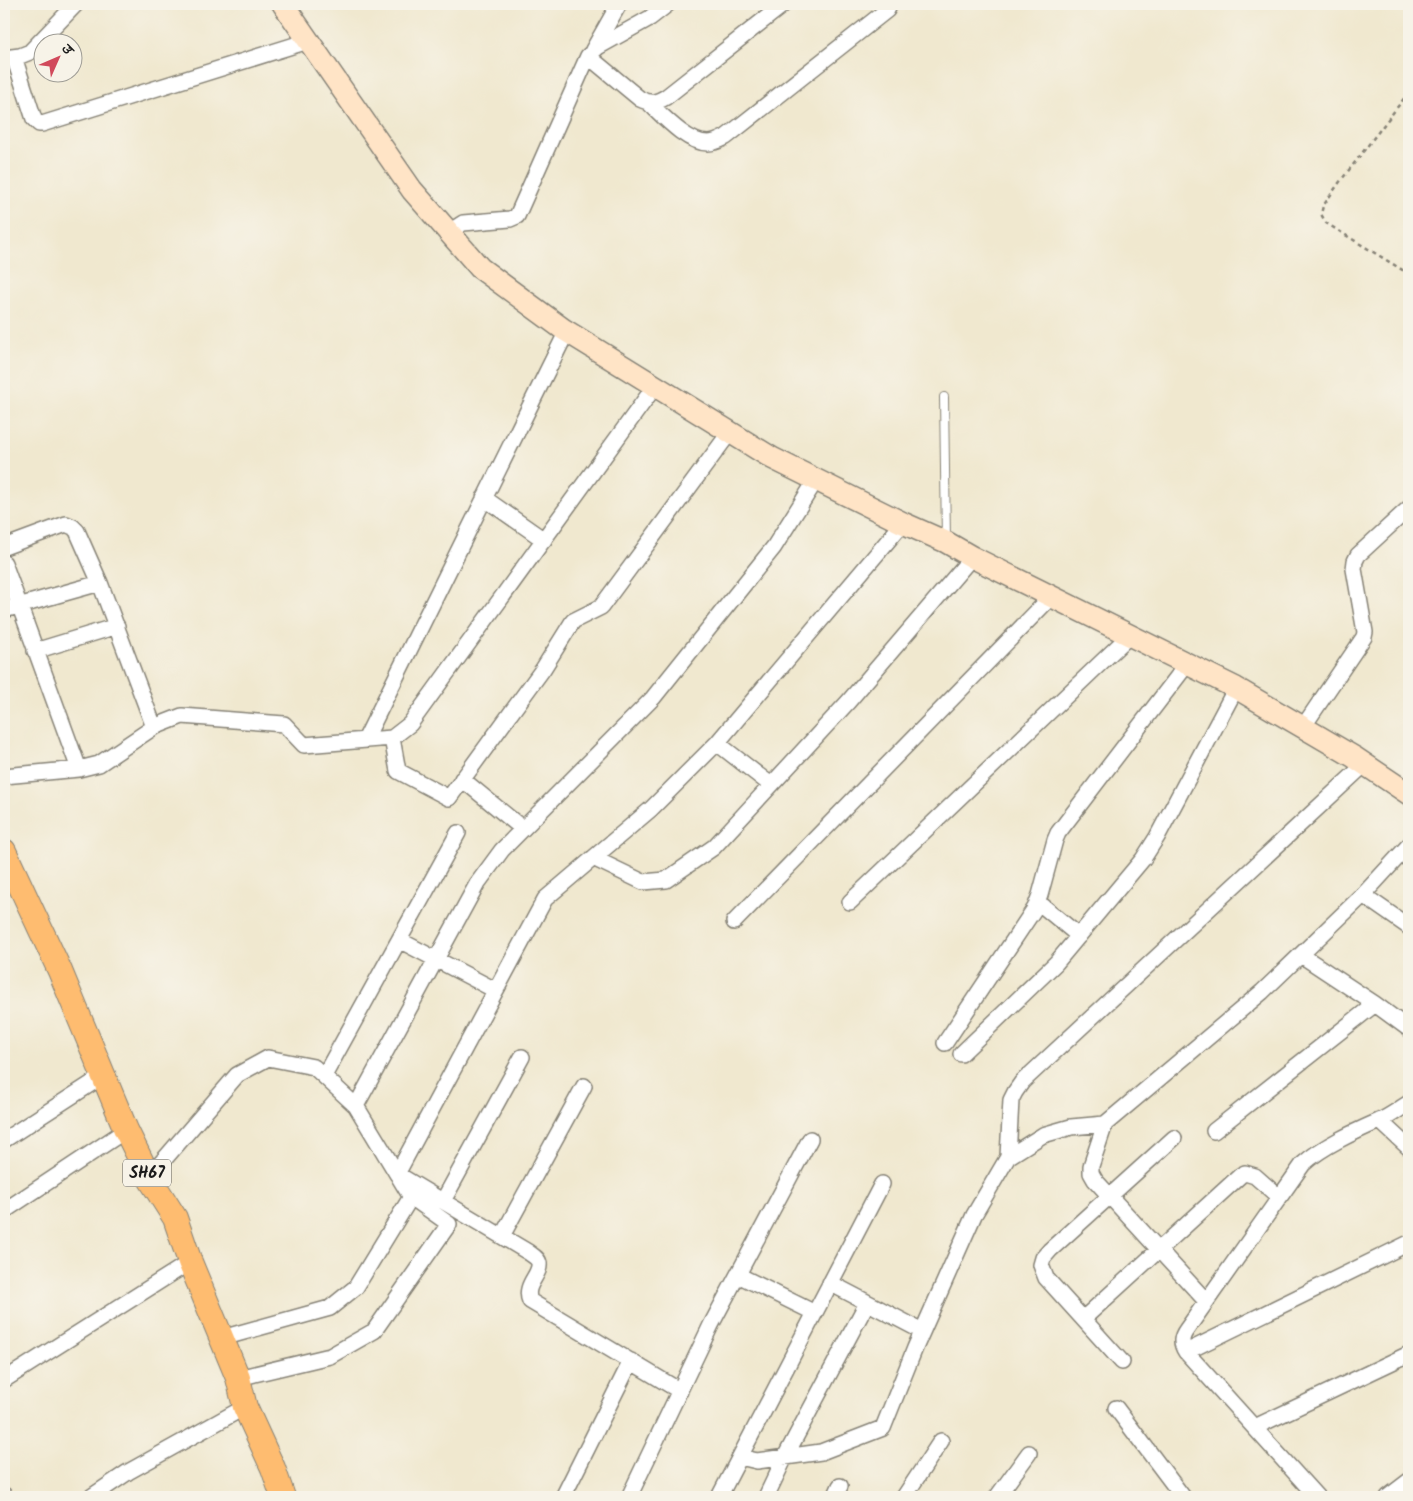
<svg xmlns="http://www.w3.org/2000/svg" width="1413" height="1501" viewBox="0 0 1413 1501" font-family="Kalam,'Playpen Sans Deva',sans-serif">
  <style>
    .lines { fill: none; stroke-linecap: round; stroke-linejoin: round }
    .lane-casing { stroke: #868276; stroke-width: 10 }
    .street-casing { stroke: #868276; stroke-width: 18 }
    .secondary-casing { stroke: #868276; stroke-width: 24 }
    .primary-casing { stroke: #868276; stroke-width: 26 }
    .path { stroke: #868276; stroke-width: 2.5; stroke-dasharray: 4 4; stroke-linecap: butt }
    .lane { stroke: #fff; stroke-width: 8 }
    .street { stroke: #fff; stroke-width: 15 }
    .secondary { stroke: #ffe4c6; stroke-width: 21 }
    .primary { stroke: #febc70; stroke-width: 24 }
    .labels { text-anchor: middle; dominant-baseline: central; stroke-width: 5; stroke-linejoin: round; paint-order: stroke }
    .shield { fill: #f7f3e8; stroke: #5e5c59; stroke-width: 1 }
    .shield-label { font-size: 16px; font-weight: bold; fill: #1c1c1c }
  </style>
  <rect width="100%" height="100%" fill="#f7f3e8"/>
  <filter id="ink" filterUnits="userSpaceOnUse"><feTurbulence type="fractalNoise" baseFrequency=".02" numOctaves="2"/><feDisplacementMap in="SourceGraphic" scale="10" xChannelSelector="R" yChannelSelector="G"/><feConvolveMatrix kernelMatrix="1 2 1 2 8 2 1 2 1" color-interpolation-filters="sRGB"/></filter>
  <filter id="wash" filterUnits="userSpaceOnUse"><feTurbulence type="fractalNoise" baseFrequency=".0096" numOctaves="4" result="noise"/><feDisplacementMap in="SourceGraphic" scale="20" xChannelSelector="R" yChannelSelector="G"/><feGaussianBlur stdDeviation="1.12" result="paint"/><feColorMatrix in="noise" values="0 0 0 0 0 0 0 0 0 0 0 0 0 0 0 0 0 1.4 0 .05"/><feComposite in="paint" operator="in"/></filter>
  <g filter="url(#wash)">
    <rect width="100%" height="100%" fill="#f0e8cf"/>
  </g>
  <g filter="url(#ink)">
    <g class="lines">
      <g class="lane-casing">
        <path id="lane" d="M944,397L946,540"/>
      </g>
      <g class="street-casing">
        <path id="street" d="M593,50L619,4
          M588,56L640,99C650,104 656,103 666,97L784,4
          M14,57L34,119L39,124H42L308,41
          M4,58L20,56L30,52L76,4
          M648,102C663,116 687,143 708,143C715,143 720,140 726,137L887,10L890,4
          M449,232L463,223L510,219L517,216L588,56L598,47L650,18L668,4
          M484,498L544,540
          M4,547L66,524L73,527L77,531L100,583L154,727
          M4,563L79,769
          M4,610L100,583
          M35,651L117,626
          M1303,727L1364,637L1365,632L1354,569L1355,561L1358,555L1409,508
          M392,738L398,771L449,798L543,669L573,621L601,607L730,432
          M365,740L567,331
          M717,743L771,785
          M4,776L79,769L99,764L154,727L182,716L284,724L304,745L392,738L410,724L655,386
          M462,779L523,829
          M593,858L643,882L666,880L714,847L848,702L972,557
          M1363,895L1409,927
          M850,902L1130,635
          M1038,902L1079,936
          M734,922L1052,596
          M399,940L495,990
          M1301,955L1375,1004L1409,1029
          M945,1043L1035,908L1040,895L1055,840L1058,833L1188,663
          M961,1054L1056,963L1143,859L1157,837L1236,688
          M324,1076L458,833
          M356,1106L477,884L502,850L653,698L774,547L816,480
          M1380,1121L1409,1148
          M1105,1124L1091,1166V1173L1095,1180L1206,1301
          M1214,1131L1375,1004
          M4,1140L103,1076
          M1008,1157L1011,1100L1015,1092L1022,1082L1365,764
          M149,1177L237,1075L268,1058L314,1067L356,1106L411,1197L356,1287L330,1308L222,1338
          M443,1201L522,1057
          M4,1211L126,1130
          M502,1236L584,1086
          M738,1275L815,1313
          M830,1283L922,1331
          M1083,1319L1241,1175L1245,1173L1255,1176L1279,1197
          M1186,1352L1409,1243
          M1122,1362L1046,1278L1041,1265L1043,1258L1050,1250L1174,1138
          M238,1378L330,1356L374,1331L449,1224L411,1197
          M4,1380L190,1262
          M680,1391L530,1301C523,1285 541,1275 539,1263C538,1258 532,1255 528,1252L397,1174L545,899L651,809L717,743L903,523
          M1116,1408L1183,1497
          M1255,1427L1409,1354
          M740,1457L757,1461L821,1452L883,1428L915,1348L974,1215L1008,1157L1043,1135L1071,1127L1105,1124L1262,992L1363,895L1409,845
          M4,1495L5,1497
          M91,1497L128,1472L245,1407
          M563,1497L631,1361
          M629,1497L711,1325L810,1139
          M719,1497L882,1184
          M766,1497L785,1457L867,1303
          M835,1497L840,1486
          M904,1497L941,1441
          M997,1497L1029,1453
          M1317,1497L1186,1352C1180,1343 1181,1337 1187,1329L1303,1164C1323,1146 1354,1132 1379,1121C1389,1117 1399,1109 1409,1103
          M1388,1497L1409,1481"/>
      </g>
      <g class="secondary-casing">
        <path id="secondary" d="M283,4L412,190L480,268L563,329L772,458L903,523L946,542L972,557L1236,688L1354,757L1409,794"/>
      </g>
      <g class="primary-casing">
        <path id="primary" d="M4,851L60,971L126,1130L149,1177L175,1218L190,1262L238,1378L245,1407L273,1468L283,1497"/>
      </g>
      <path class="path" d="M1409,92L1339,183L1323,206L1321,214L1326,223L1409,274"/>
      <use href="#lane" class="lane"/>
      <use href="#street" class="street"/>
      <use href="#secondary" class="secondary"/>
      <use href="#primary" class="primary"/>
    </g>
  </g>
  <g class="labels">
    <rect class="shield" x="123" y="1159.5" width="48" height="27" rx="4"/>
    <g class="shield-label">
      <text x="147" y="1173">SH67</text>
    </g>
  </g>
  <rect width="1413" height="1501" fill="none" stroke="#f7f3e8" stroke-width="20"/>
  <g transform="translate(58 58) rotate(45)"><circle r="24" fill="#f7f3e8" stroke="#9f9d96"/>
  <path d="M0-4L9 19L0 12L-9 19Z" fill="#d1495b"/>
  <text y="-8" font-size="14" font-weight="bold" text-anchor="middle" fill="#1c1c1c">उ</text>
  </g>
</svg>
